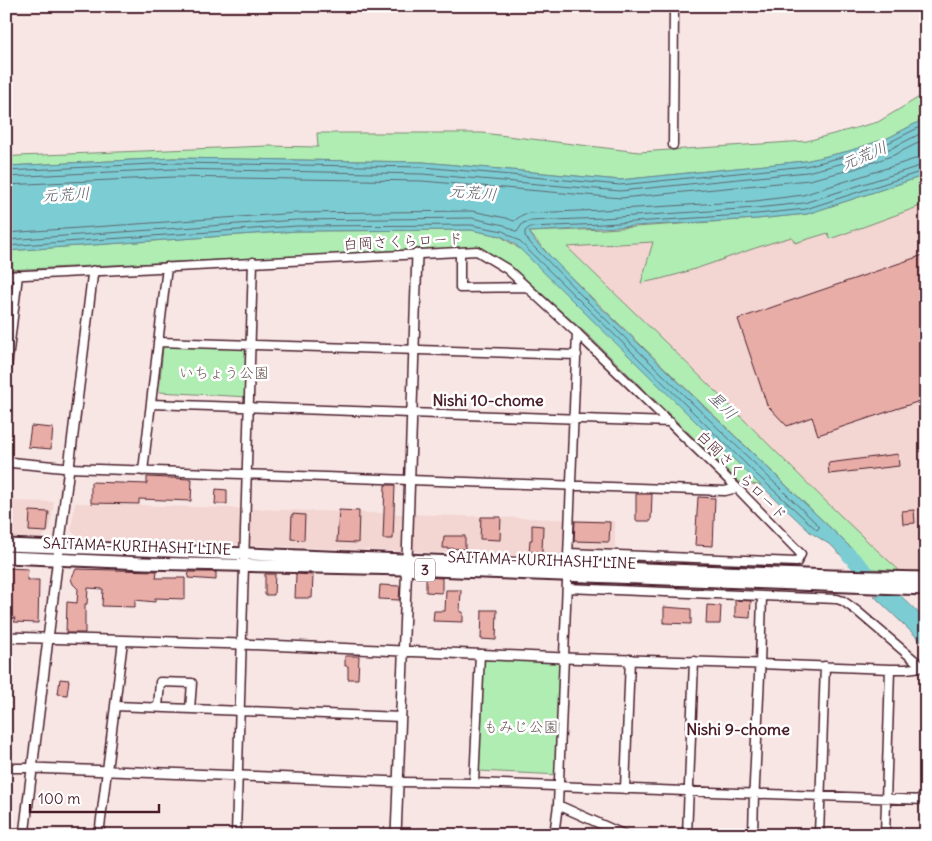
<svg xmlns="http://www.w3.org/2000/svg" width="932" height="841" viewBox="0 0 932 841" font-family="Delius,'Klee One',sans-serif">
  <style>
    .built { fill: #f3d5d2 }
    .green { fill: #afedb3; stroke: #7c866f }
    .water { fill: #7ccdd3; stroke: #688790 }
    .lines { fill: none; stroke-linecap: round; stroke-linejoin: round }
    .shore { stroke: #5e656e; stroke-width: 1 }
    .river { stroke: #7ccdd3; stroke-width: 15 }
    .building { fill: #e8ada7; stroke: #4a1f2b }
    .minor-casing { stroke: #4a1f2b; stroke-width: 11 }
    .tertiary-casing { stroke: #4a1f2b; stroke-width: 12 }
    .primary-casing { stroke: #4a1f2b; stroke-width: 15 }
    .minor { stroke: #fff; stroke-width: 8 }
    .tertiary { stroke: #fff; stroke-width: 9 }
    .primary { stroke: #fff; stroke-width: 11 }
    .labels { text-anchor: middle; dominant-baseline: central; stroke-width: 5; stroke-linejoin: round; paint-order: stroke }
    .shield { fill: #fff; stroke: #80626b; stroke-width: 1 }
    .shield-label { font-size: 14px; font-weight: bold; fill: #4a1f2b }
    .street-label { font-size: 15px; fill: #4a1f2b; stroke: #fff }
    .park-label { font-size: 15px; fill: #63524d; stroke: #fff }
    .water-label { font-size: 16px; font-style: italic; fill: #5c5c66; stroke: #fff }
    .neighbourhood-label { font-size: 16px; font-weight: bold; fill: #4a1f2b; stroke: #fff }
  </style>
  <rect width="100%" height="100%" fill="#f8e6e5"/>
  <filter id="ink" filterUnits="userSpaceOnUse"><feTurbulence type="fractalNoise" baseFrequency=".02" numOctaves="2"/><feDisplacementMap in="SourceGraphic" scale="10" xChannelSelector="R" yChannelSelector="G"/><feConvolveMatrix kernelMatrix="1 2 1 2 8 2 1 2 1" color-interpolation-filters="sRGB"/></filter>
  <g filter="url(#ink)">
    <path class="built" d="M926,194V571H900L858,535L781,459L717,393L567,247L681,241Z
      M6,501L54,502L50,530L40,538L6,537Z
      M75,503L615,521V551L564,557L79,539L71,530Z"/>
    <path class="green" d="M926,93V118L888,138L849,151L805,161L620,180L423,162L174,158L6,166V157L18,156L267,146L318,147L317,133H482L639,152L807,141L878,122Z
      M926,175V204L830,239L828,233L795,243L792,237C741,250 693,274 641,283L653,242L567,247C617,296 668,344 717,393C778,453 836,514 900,571L873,569L557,264L529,232L604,229L757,219L807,214Z
      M471,230L500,236L523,251L764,486L739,482L588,335L513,268L477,248L6,270V251L297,231Z
      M163,346L249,349L248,397L159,392Z
      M484,660H560V775L479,771Z"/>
    <path class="water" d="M926,118V175L807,214L757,219L529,232L535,241L591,298L873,569L855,570L832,546L810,532L752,477L515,244L501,236L471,230L297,231L6,251V166L174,158L423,162L620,180L805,161L849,151L888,138Z
      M874,596L902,597L926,620V646Z"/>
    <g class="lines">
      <path class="shore" d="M6,171L174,163L423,167L620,185L806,166L850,155L890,142L926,124
        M6,177L174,169L422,174L620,191L807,172L852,161L892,148L926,131
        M6,185L174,177L422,181L621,198L809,180L854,169L894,155L926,139
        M6,233L297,213L472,211L506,218L514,221L522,215L529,213L603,210L755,201L803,195L918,158L926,157
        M6,240L297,220L472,218L504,225L517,232L523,223L530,221L603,218L756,208L804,203L926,164
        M6,246L297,226L471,225L503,231L519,241L756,474L817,530L819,528V526L588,302L531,244L525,236V231L530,227L603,224L757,214L806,209L926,170
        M926,623L920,622L900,602L891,603V606L926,639"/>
      <path class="river" d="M849,555L926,632"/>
    </g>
    <path class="building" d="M926,254V399L818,435L812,417L787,426L767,405L738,319Z
      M31,426L53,428L51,449L28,447Z
      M898,454L899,466L829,474L828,463Z
      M147,477L192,479L191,501L139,499V504L91,503V482L147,484Z
      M385,485H395L393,539H383Z
      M216,489L227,490V504H215Z
      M636,494H652L651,521H636Z
      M698,497L715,498L713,546L695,545Z
      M339,510L359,511L358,543L337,542Z
      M914,510L915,523L903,524L902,511Z
      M30,511L49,512L47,532L29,531Z
      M292,514L305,515L304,540L291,539Z
      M481,517H501L500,540L480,539Z
      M575,521L610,522L609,542L574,541Z
      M532,525L543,526L542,552H529L530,540H532Z
      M444,536H465V549L443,548Z
      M6,568L28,569L27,580H39L38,623L14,622L15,618H6Z
      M76,569L157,571L156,578H185V599L155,598V602L135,600V607L102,606L103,589L88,588L87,604H85V633H66L67,602L77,603L78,589L73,584L71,579Z
      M189,572H216V580L188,578Z
      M265,574H275L274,595H265Z
      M296,574L313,575L312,598H295Z
      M426,577L442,578V593L426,592Z
      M380,585L400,586L399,600L379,599Z
      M446,590H461L460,612H463V622L433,621L434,611H445Z
      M735,600L751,601L750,618L735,617Z
      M707,605L721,606L720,624H706Z
      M664,607L691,609V624L664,623Z
      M482,610H497L496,640L481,639Z
      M345,656H359L358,679H348V666H345Z
      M60,679L69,680L67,695L58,694Z"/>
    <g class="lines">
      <g class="minor-casing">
        <path id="minor" d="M673,145L674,6
          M460,252V288L527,287
          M6,276L477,251L507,269L577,333L737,488L801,554L797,562L568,553
          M158,342L577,355
          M6,376L18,275
          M151,404L670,422
          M69,468L725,491L737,488
          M143,471L167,267
          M567,588L837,599L843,601L857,611L926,670
          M762,596L760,664L890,669H906L922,667
          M115,706L401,717
          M158,707L160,682L192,683L190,709
          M6,768H32
          M399,782L474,783L926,800
          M474,783L480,654
          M625,789L630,659
          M558,805L625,835
          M99,835L123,641
          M236,835L253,262
          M554,835L558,805L577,333
          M687,835L694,661
          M753,835L754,794
          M819,835L825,666
          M885,835L890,669"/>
      </g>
      <g class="tertiary-casing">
        <path id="tertiary" d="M6,462L69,468
          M6,637L241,644L564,658L760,664L754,794
          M32,768L399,782
          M24,835L93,271
          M396,835L407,560L417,254"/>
      </g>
      <g class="primary-casing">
        <path id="primary" d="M6,545L832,576L926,578
          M6,557L143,563L406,569L926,589"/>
      </g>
      <use href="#minor" class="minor"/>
      <use href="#tertiary" class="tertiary"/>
      <use href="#primary" class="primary"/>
    </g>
  </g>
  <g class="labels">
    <rect class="shield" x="415" y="558.5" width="20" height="23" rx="4"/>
    <g class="shield-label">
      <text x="425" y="570">3</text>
    </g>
    <g class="street-label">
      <text transform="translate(403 241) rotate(-3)">白岡さくらロード</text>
      <text transform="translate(742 475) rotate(45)">白岡さくらロード</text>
      <text transform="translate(137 546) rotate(2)">SAITAMA-KURIHASHI LINE</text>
      <text transform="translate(542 560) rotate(2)">SAITAMA-KURIHASHI LINE</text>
    </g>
    <g class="park-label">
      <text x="224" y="372">いちょう公園</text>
      <text x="521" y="726">もみじ公園</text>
    </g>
    <g class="water-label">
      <text transform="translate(864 155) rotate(-23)">元荒川</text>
      <text transform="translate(473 192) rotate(5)">元荒川</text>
      <text transform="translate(66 194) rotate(-3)">元荒川</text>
      <text transform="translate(723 405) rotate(45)">星川</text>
    </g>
    <g class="neighbourhood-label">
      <text x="488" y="400">Nishi 10-chome</text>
      <text x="738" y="729">Nishi 9-chome</text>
    </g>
  </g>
  <rect width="932" height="841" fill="none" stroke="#fff" stroke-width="25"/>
  <rect x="12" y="12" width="907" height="816" fill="none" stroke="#4a1f2b" stroke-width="2" filter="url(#ink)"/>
  <path d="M30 804v8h129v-8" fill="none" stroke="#4a1f2b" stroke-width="2.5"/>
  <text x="38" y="804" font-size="15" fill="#4a1f2b" stroke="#ffffff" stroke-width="4" paint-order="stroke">100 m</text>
</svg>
